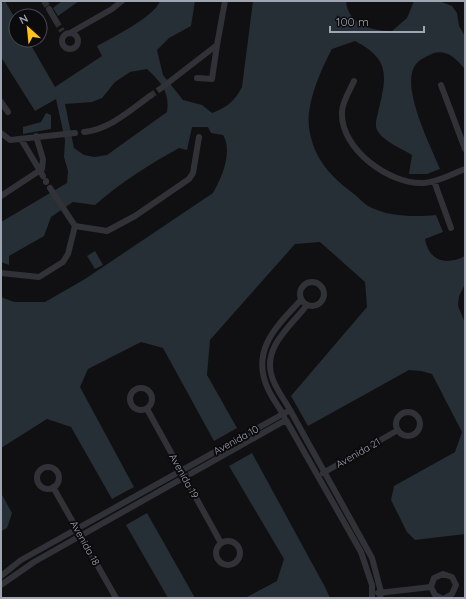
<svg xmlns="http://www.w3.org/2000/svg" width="466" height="599" viewBox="0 0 466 599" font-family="Quicksand,sans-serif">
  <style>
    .water { fill: #262e36; fill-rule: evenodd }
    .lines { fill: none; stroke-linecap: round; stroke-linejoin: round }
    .minor-tunnel { stroke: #2d2e32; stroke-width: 6; stroke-dasharray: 6 3; stroke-linecap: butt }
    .minor { stroke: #313237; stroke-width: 6 }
    .labels { text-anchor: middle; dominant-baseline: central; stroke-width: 4; stroke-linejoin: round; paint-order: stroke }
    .street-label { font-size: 10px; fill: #a0a5b4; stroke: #0b0b0d }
  </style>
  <rect width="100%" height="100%" fill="#101012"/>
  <path class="water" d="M5,1L16,20V40H28L55,87L102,56L97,46C113,37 154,17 160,1H195L191,26L169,38L157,50L163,75L183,100L202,105L212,113C226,108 235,101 242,87L253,1H346C348,24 371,31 392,31L407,18L414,1H439L452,6L457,13L459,26L465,36V69C457,60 448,49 434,53C428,56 421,58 416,64C399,85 431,146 440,169L427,174H409L412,155C404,150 384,141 379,133C374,127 376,121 378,113C386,78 392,60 355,41L332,49C321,69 306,104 309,127C313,158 330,176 354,194C359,198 364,204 370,207C389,217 416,217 436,215L443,232L425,239C429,261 446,266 465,256V284L459,296L458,306L465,323V534L415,540L407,532L391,500L394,486L455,452L462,432L432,374L421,371L409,370L308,426L291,396L367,307L365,282L320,242L295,244L210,340L207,375L237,428L214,441L163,348L141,342L88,369L80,387L134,487L112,499L71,427L47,419L1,448V297L14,302H45L85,279L213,193C222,178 233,151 223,135L211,133L208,127H192L187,150L179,148C150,164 120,183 95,205L73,202L51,217L44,236L9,256V265L1,262V222L67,183L68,171L64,157L65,140L56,99L35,111L1,57V4ZM147,69C161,82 170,92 167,112L107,155L94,157L84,155L74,148L65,104L92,102L102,98L115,82L130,72Z
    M62,1H79L58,16L53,8Z
    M46,113L51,115V129L23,134V127L41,122Z
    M95,251L103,265L95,269L87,256Z
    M252,453L325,587L330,598H245L277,581L284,559L229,466Z
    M1,493L12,513L7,528L1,531Z
    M147,513L195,598H168L126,525Z"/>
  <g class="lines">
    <path class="minor-tunnel" d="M44,1L49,9
      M56,21L62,31
      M150,96L160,89"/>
    <path class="minor" d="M49,9L56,21
      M70,33L112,9L122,1
      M62 41a8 8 0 1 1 16 0a8 8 0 1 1-16 0Z
      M197,78L212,79L217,45
      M354,81C350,90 342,102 342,112C340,149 390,185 424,183C438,182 452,174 465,169
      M441,85L465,149
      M160,89L217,45L225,1
      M1,102L8,112
      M84,132C110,129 129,111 150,96
      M1,133L10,140L75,133
      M21,139L43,176
      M46,181V182
      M434,181L451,228
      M50,188L75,226L107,231L135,216L189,179L193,173L199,137
      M1,196L42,169L43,159L36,136
      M1,273L39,277L63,262L68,254L75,226
      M300 294a12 12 0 1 1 24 0a12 12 0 1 1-24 0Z
      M130 399a11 11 0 1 1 22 0a11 11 0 1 1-22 0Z
      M147,409L221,543
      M290,410C284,399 275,388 272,377C262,347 291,326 307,305
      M396 424a12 12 0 1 1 24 0a12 12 0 1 1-24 0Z
      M284,416C279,407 272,398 268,389C250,350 277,326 301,300
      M37 478a11 11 0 1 1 22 0a11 11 0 1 1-22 0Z
      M323,473L398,430
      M53,487L116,598
      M216 553a12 12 0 1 1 24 0a12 12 0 1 1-24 0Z
      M1,576L21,560L39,550L290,410L372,558L381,592L380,598
      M1,585L34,562L286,420L361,552L372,585V598
      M378,593L431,587
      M441,598L435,595L431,587L434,578L443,574L452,577L456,585L452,594L445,598"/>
  </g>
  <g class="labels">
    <g class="street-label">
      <text transform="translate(236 440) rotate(-29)">Avenida 10</text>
      <text transform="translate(358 453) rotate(-30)">Avenida 21</text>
      <text transform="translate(184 476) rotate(61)">Avenida 19</text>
      <text transform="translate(85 543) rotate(61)">Avenida 18</text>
    </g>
  </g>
  <rect width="466" height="599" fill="none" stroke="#a0a5b4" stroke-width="4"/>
  <g transform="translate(28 28) rotate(333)"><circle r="19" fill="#0b0b0d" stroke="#474950"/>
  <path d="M0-3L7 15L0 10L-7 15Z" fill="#ffc21b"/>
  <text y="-6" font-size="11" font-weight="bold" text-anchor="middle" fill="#a0a5b4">N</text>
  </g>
  <path d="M330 26v6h94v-6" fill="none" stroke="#a0a5b4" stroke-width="2"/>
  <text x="336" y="26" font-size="12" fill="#a0a5b4" stroke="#0b0b0d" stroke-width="3" paint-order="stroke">100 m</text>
</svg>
